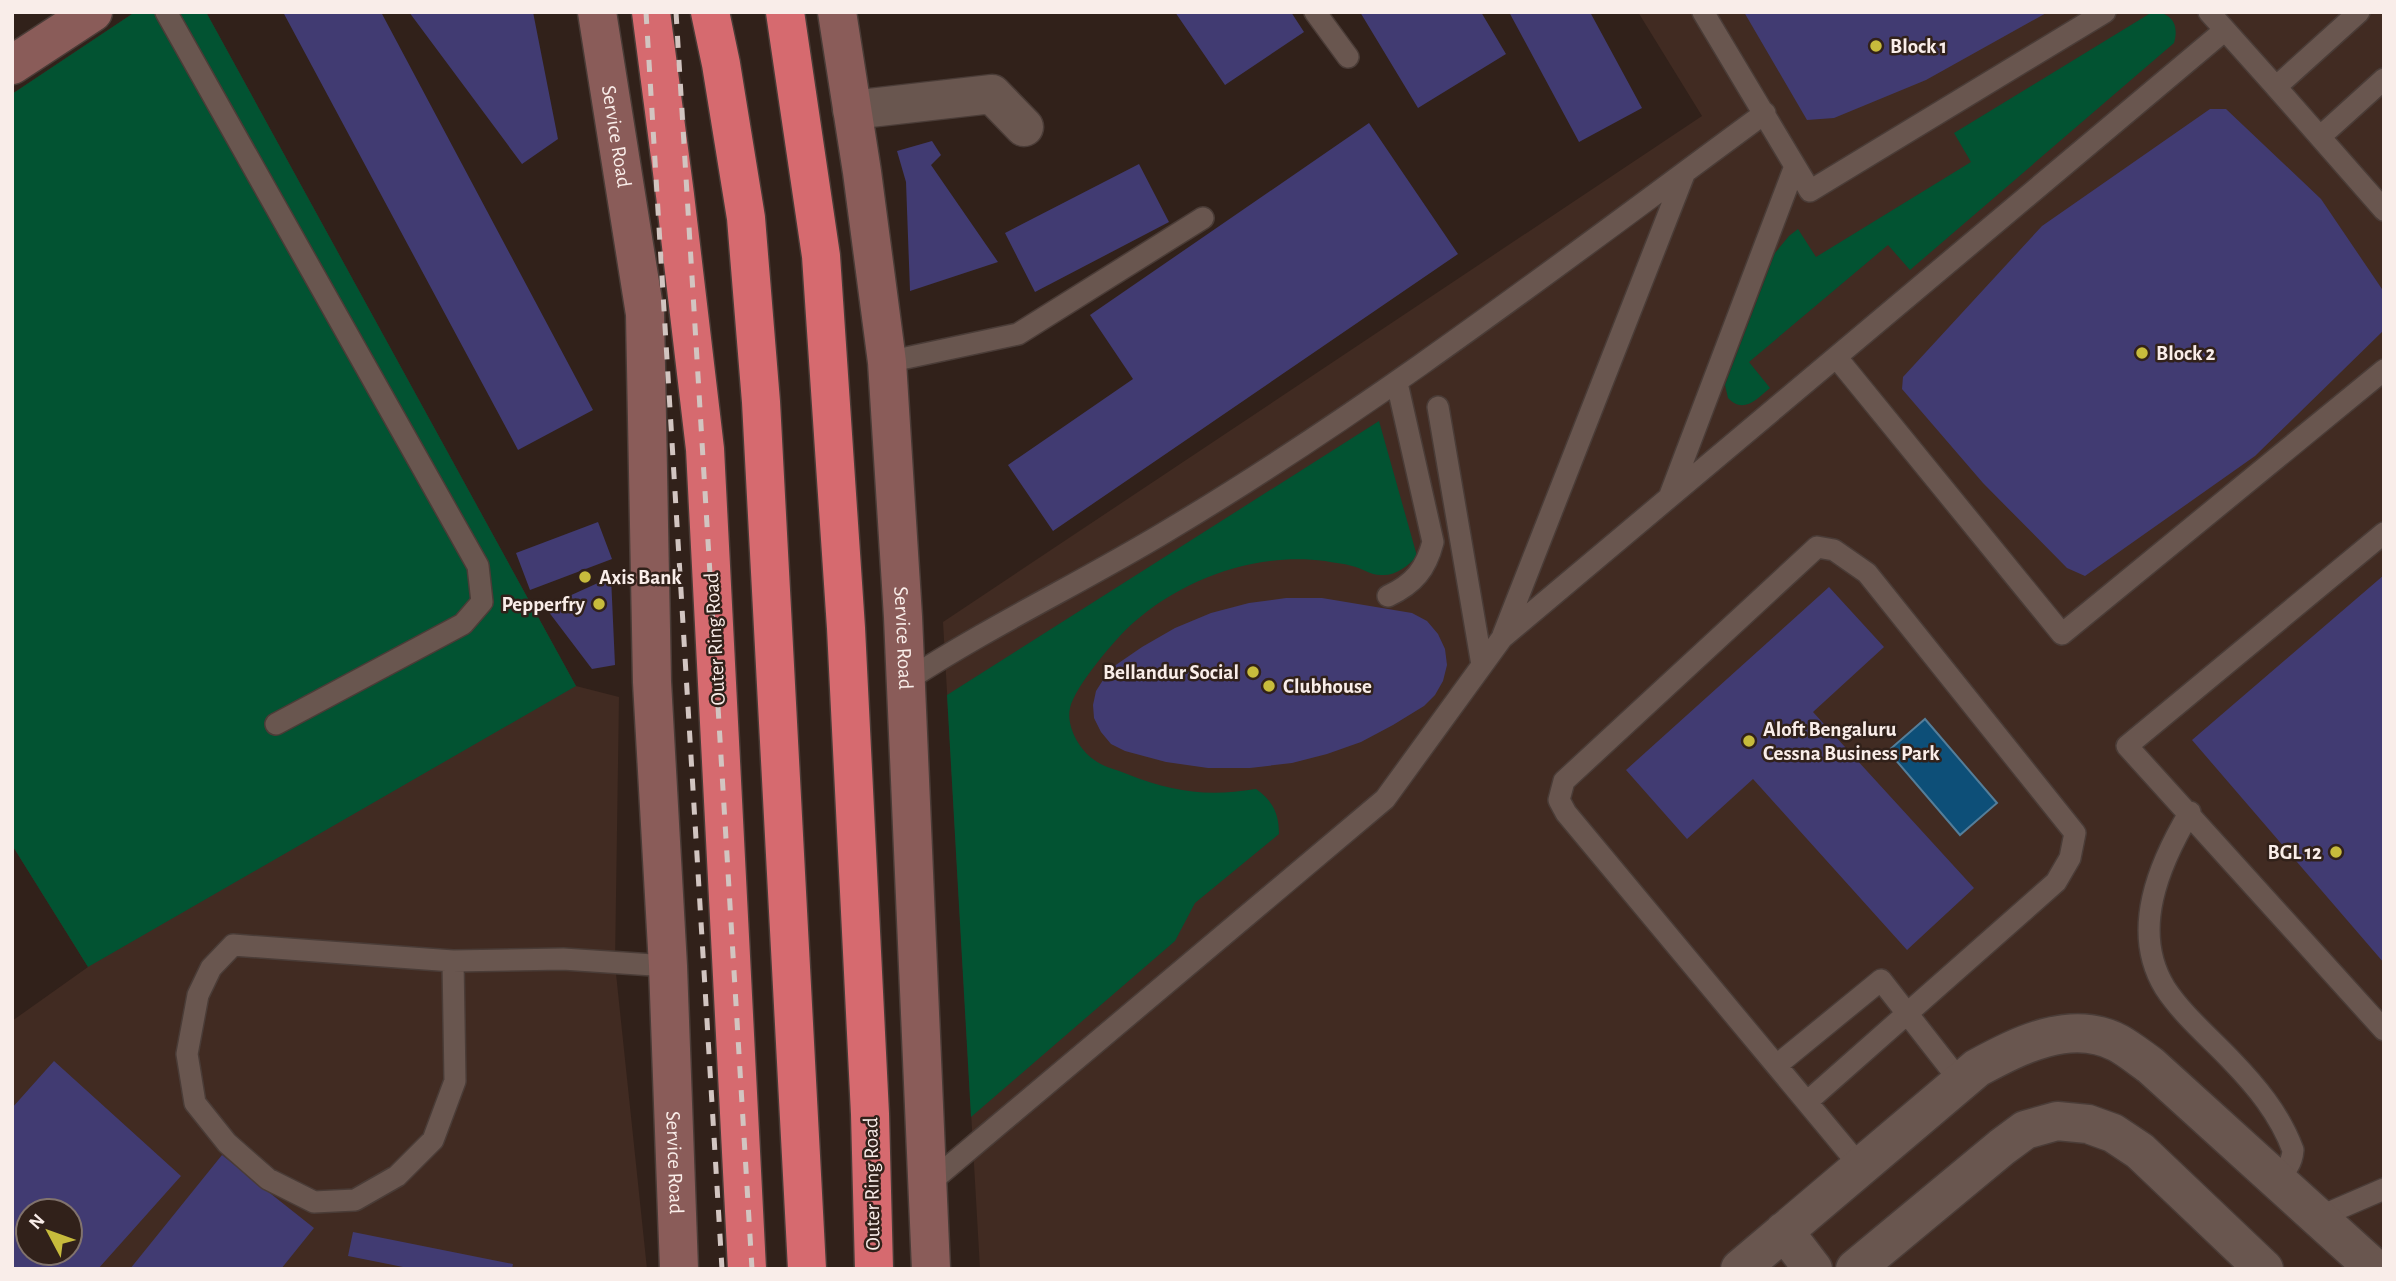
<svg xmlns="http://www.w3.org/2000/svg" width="2396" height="1281" viewBox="0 0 2396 1281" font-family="'Alegreya Sans',sans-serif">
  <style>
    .built { fill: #412b22; fill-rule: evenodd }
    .green { fill: #025332 }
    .water { fill: #0d4f78; stroke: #547e9a; stroke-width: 2 }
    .building { fill: #413b72; fill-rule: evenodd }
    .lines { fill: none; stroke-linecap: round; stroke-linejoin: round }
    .lane-casing { stroke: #4a3c37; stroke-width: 24 }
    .street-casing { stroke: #4a3c37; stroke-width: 41 }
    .secondary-casing { stroke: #4a3c37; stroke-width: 41 }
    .highway-casing { stroke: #4a3c37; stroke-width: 41 }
    .lane { stroke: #69564f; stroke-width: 21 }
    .street { stroke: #69564f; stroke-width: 38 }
    .secondary { stroke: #8a5c59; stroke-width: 38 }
    .highway { stroke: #d66a6f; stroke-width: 38 }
    .rail { stroke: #d2c5c1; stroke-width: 5; stroke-dasharray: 12 12; stroke-linecap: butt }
    .poi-dot { fill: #c7bb3c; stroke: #31211a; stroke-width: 2.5 }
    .labels { text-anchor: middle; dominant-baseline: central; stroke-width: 5; stroke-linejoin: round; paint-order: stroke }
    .poi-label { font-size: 21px; font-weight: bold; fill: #f9ede9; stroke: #31211a; text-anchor: start }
    .street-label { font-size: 21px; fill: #f9ede9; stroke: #31211a }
  </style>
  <rect width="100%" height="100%" fill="#31211a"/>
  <path class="built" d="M135,12H206L576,686L619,697L615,964L647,1269H12V1021L88,967L12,845V94ZM28,1211H70V1253H28Z
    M1638,12H2384V1269H980L943,622L1702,116Z"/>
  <path class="green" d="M135,12H206L576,686L88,967L12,845V94Z
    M2156,12C2173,14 2179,26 2174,43L1910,270L1888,245L1749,362L1770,388C1756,400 1743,414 1728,398L1725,385L1775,253L1789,236L1798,229L1816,257L1971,162L1954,133L2149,14Z
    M1379,421L1417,556C1408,566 1396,576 1381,575C1370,575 1362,568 1352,566C1343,563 1334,563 1325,561C1257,552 1184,578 1133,623C1116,638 1075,686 1070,708C1066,726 1079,749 1093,759C1103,767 1115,769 1127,774C1173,792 1207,797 1256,789C1273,801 1279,814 1279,834L1195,903L1175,941L971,1117L947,695Z"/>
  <path class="water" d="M1925,719L1997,803L1960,835L1888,751Z"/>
  <path class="building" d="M283,12H381L593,410L518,450Z
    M409,12H533L558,139L522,164Z
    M1175,12H1291L1304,32L1225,85Z
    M1360,12H1481L1506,54L1418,108Z
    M1509,12H1590L1642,108L1579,142Z
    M1744,12H2048L1926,80L1834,118L1807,120Z
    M2210,109H2226L2321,199L2384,292V330L2255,456L2085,576L2067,568L1983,483L1902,389L1903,377L2042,226Z
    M1369,123L1458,254L1053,531L1008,465L1133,379L1090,315Z
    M932,141L941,155L931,165L998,262L910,291L906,182L897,151Z
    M1139,164L1169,222L1035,292L1005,233Z
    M598,522L612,559L530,590L516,553Z
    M2384,575V963L2192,740Z
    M611,577L615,665L592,669L545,607Z
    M1829,587L1884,647L1813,712L1974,888L1907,950L1753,779L1687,839L1626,770Z
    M1286,598H1322L1412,613L1427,621L1438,634L1445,649L1447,665L1443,681L1435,695L1424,706L1393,725L1361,742L1327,754L1292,763L1250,768H1208L1166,762L1125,751L1111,744L1101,732L1094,718L1093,705L1096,691L1110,669L1142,647L1175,628L1211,613L1249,603Z
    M54,1061L181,1176L98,1269H12V1108ZM28,1211H70V1253H28Z
    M222,1155L314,1228L281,1269H130Z
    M353,1232L513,1264L512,1269H413L348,1256Z"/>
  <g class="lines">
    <g class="lane-casing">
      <path id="lane" d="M166,12L478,566L482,602L463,624L276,724
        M1315,12L1348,57
        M1703,12L1810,191L2105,12
        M2209,12L2276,87L2359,12
        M2276,87L2384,210
        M2321,136L2384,79
        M1837,358L2062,634L2384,370
        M887,362L1018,334L1203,218
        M1438,407L1482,665
        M1670,495L1795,166
        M2384,533L2127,746L2384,1030
        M1388,596C1414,584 1426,569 1433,542L1397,383
        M1503,635L1685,172
        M906,681C990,626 1081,583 1167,531C1376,406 1569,257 1765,113
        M2190,812C2159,864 2130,931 2165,988C2182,1014 2208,1036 2230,1059C2256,1086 2279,1113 2293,1150C2292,1163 2287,1170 2275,1178
        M453,961L455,1081L433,1140L397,1176L355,1200L314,1202L268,1179L227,1143L195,1103L187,1054L198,995L211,968L233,945L453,961L563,959L668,966
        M1777,1065L1881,980L1960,1081
        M1807,1102L2056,882L2070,858L2075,833L1867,573L1834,550L1817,547L1564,781L1559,800L1566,813L1860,1166
        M927,1185L1385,799L1502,638L2225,30
        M2319,1217L2384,1189"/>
    </g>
    <g class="street-casing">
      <path id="street" d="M852,110L992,94L1024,127
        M1784,1231L1813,1269
        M1740,1269L1977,1068C2018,1046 2071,1018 2118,1043C2129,1049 2140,1058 2150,1065L2375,1269
        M1855,1269L2002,1147L2025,1130L2057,1121L2088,1124L2113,1133L2140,1151L2264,1269"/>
    </g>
    <g class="secondary-casing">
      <g id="secondary">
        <path id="s1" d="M597,12L645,314L652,682L668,966L679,1269"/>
        <path id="s2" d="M837,12L862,172L887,362L903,617L931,1269"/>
        <path d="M12,65L93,12"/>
      </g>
    </g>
    <g class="highway-casing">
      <path id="highway" d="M651,12L675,195L705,449L747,1269
        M710,12L721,64L746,218L761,402L807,1269
        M785,12L821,256L846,628L870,1114L874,1269"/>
    </g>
    <use href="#lane" class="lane"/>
    <use href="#street" class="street"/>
    <use href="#secondary" class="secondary"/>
    <use href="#highway" class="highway"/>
    <path class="rail" d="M646,12L722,1269
      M676,12L752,1269"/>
  </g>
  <g class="poi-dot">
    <circle cx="1876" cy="46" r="7"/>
    <circle cx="2142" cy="353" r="7"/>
    <circle cx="585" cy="577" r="7"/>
    <circle cx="599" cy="604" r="7"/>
    <circle cx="1253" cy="672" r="7"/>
    <circle cx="1269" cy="686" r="7"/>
    <circle cx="1749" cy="741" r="7"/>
    <circle cx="2336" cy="852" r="7"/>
  </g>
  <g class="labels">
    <g class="poi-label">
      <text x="1890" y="46">Block 1</text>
      <text x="2156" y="353">Block 2</text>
      <text x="599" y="577">Axis Bank</text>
      <text x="585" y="604" text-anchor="end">Pepperfry</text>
      <text x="1239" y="672" text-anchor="end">Bellandur Social</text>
      <text x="1283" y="686">Clubhouse</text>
      <text x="1763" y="729">Aloft Bengaluru<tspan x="1763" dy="24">Cessna Business Park</tspan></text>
      <text x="2322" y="852" text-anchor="end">BGL 12</text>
    </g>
    <g class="street-label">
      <text stroke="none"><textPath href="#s1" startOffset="126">Service Road</textPath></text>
      <text transform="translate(715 639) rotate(-93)">Outer Ring Road</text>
      <text stroke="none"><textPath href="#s2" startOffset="630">Service Road</textPath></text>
      <text stroke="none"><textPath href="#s1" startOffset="1155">Service Road</textPath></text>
      <text transform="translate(872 1184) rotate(-91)">Outer Ring Road</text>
    </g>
  </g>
  <rect width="2396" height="1281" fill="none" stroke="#f9ede9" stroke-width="28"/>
  <g transform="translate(49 1232) rotate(311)"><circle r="33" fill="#31211a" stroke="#81736d" stroke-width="2"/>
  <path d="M0-5L12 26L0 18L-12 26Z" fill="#c7bb3c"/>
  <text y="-10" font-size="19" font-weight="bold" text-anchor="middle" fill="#f9ede9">N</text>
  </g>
</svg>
